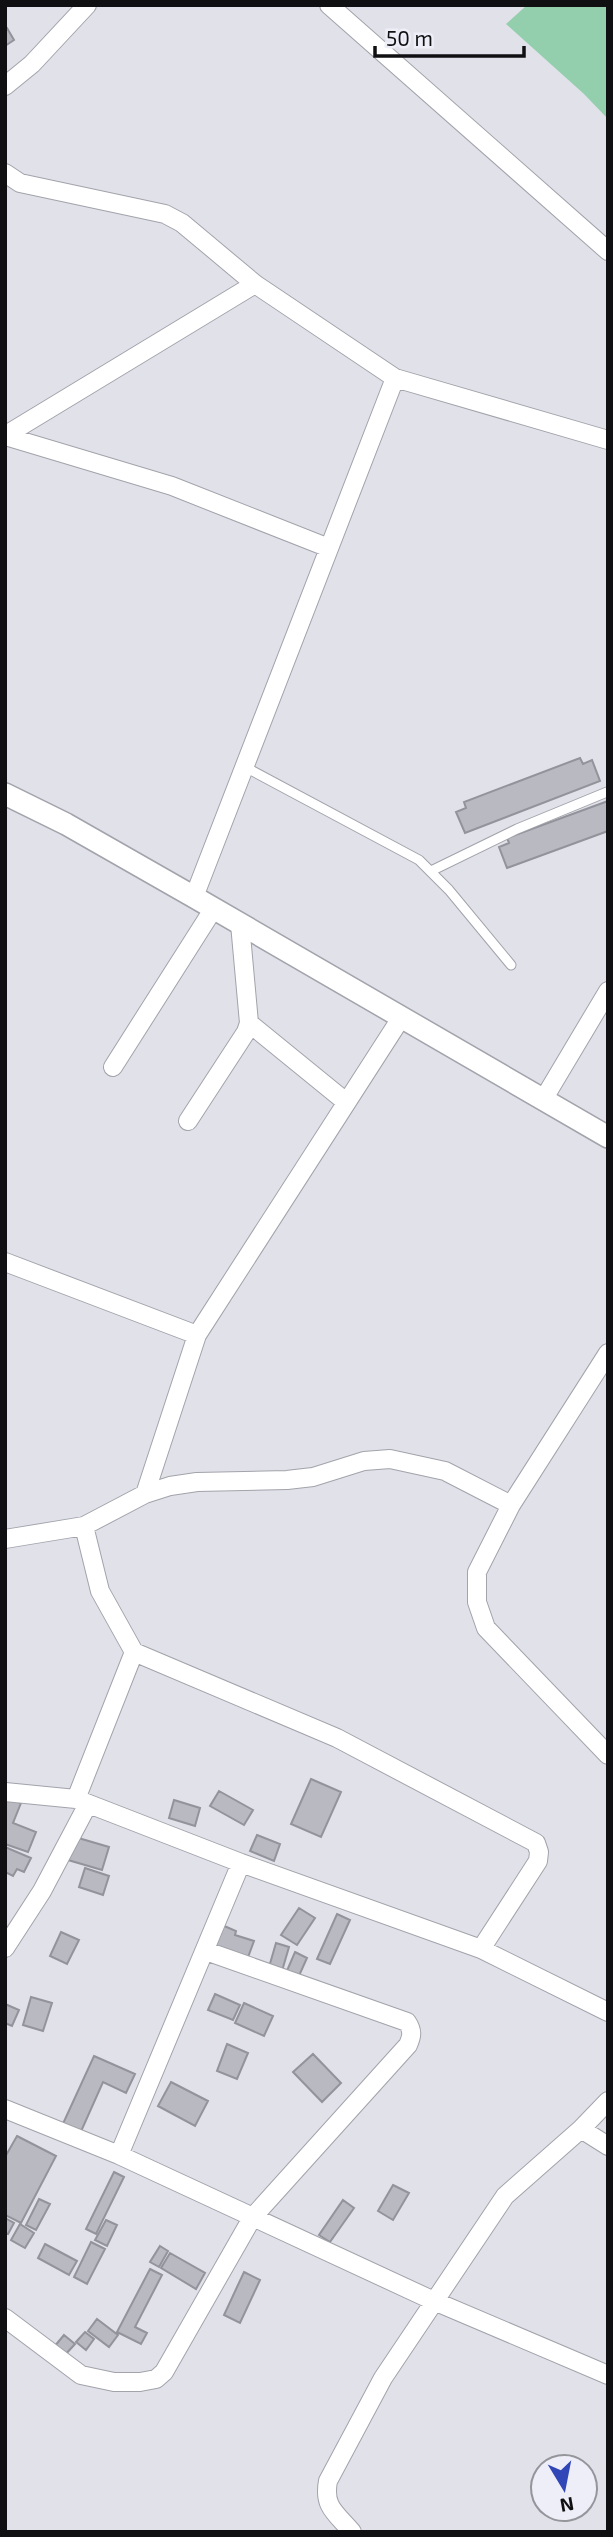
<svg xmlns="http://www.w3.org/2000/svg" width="613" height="2537" viewBox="0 0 613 2537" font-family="'Exo 2',sans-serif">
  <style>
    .green { fill: #93cfad }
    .building { fill: #b8b9c1; stroke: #92939b; stroke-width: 2 }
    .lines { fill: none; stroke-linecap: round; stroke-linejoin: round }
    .service-casing { stroke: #a2a3ab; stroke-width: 11 }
    .minor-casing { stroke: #a2a3ab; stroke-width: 20 }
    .tertiary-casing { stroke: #a2a3ab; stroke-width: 24 }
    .service { stroke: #fff; stroke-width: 9 }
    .minor { stroke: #fff; stroke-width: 18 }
    .tertiary { stroke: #fff; stroke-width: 21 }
  </style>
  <rect width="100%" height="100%" fill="#e0e1e9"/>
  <path class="green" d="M527,5H608V119L584,94L506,24Z"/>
  <path class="building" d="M7,28L14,40L5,46V29Z
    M580,758L583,764L592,760L600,781L465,833L456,812L466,808L464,802Z
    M608,801V831L507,868L499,847L509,843L507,838Z
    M311,1779L341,1792L321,1837L291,1824Z
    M219,1791L253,1810L244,1825L210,1806Z
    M5,1798L21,1803L13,1823L36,1832L28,1852L5,1844Z
    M174,1800L200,1808L195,1826L169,1818Z
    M257,1835L280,1844L274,1861L250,1851Z
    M75,1837L109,1847L102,1870L68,1860Z
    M5,1847L31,1858L24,1872L17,1869L13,1876L5,1872Z
    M85,1868L109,1876L103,1895L79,1887Z
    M299,1908L315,1918L297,1945L281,1935Z
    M337,1914L350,1920L330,1964L317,1959Z
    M222,1925L236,1931L235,1935L254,1941L247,1960L213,1948Z
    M61,1932L79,1940L67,1964L50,1956Z
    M276,1943L289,1947L282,1971L269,1967Z
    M295,1952L307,1958L298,1978L286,1973Z
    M215,1994L240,2005L233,2020L208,2010Z
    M31,1997L52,2003L43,2031L23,2025Z
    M244,2003L273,2016L264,2036L235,2023Z
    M5,2004L19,2010L12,2026L5,2023Z
    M227,2044L248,2053L237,2079L217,2071Z
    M313,2054L341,2083L322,2102L293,2072Z
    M94,2056L135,2074L126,2093L103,2082L79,2136L61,2128Z
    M171,2082L208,2101L195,2126L158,2106Z
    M17,2136L56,2156L21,2223L5,2215V2157Z
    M114,2172L124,2177L96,2234L86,2229Z
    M393,2185L409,2193L393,2220L378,2211Z
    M39,2199L50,2204L36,2230L26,2225Z
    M343,2200L354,2208L330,2242L319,2235Z
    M5,2218L14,2223L8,2234L5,2233Z
    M106,2220L117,2225L107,2246L95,2240Z
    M20,2224L34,2233L25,2248L11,2240Z
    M91,2242L105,2249L87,2284L74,2277Z
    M45,2244L77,2261L69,2275L38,2258Z
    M160,2246L168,2251L159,2267L150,2262Z
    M170,2253L205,2273L196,2289L161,2268Z
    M150,2269L162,2275L135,2327L147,2333L141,2344L117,2332Z
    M244,2272L260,2280L240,2323L224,2315Z
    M97,2319L118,2335L109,2347L88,2331Z
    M85,2332L94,2339L86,2350L76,2342Z
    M64,2335L75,2344L64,2356L54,2347Z"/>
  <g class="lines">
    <g class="service-casing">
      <path id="service" d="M245,767L419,860L449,890L511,965
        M431,871L517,829L607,792"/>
    </g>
    <g class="minor-casing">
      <path id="minor" d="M329,5L608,251
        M5,86L32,64L87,5
        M5,173L20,183L165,214L182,223L255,284
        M6,435L255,284L395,378
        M5,436L172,486L329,548
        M194,897L395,378L608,440
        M249,1023L346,1102
        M113,1067L214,908
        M543,1100L608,991
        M188,1121L246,1032L249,1023L240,924
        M5,1262L197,1335
        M608,1353L511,1505L477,1572V1602L486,1628L608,1755
        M145,1494L197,1335L401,1018
        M84,1526L100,1591L134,1652L337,1738L536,1843L539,1852L538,1861L481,1949
        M5,1539L84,1526L145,1494L170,1486L197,1482L287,1480L313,1477L364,1461L390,1459L445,1471L511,1505
        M5,1792L76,1799L241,1863L481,1949L608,2012
        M76,1799L134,1652
        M5,1948L42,1891L88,1804
        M5,2109L119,2155L434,2301L608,2375
        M581,2129L608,2146
        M119,2155L241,1863
        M5,2318L81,2375L114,2382H140L156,2379L164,2372L252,2218L408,2045C412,2036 413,2031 407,2022L206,1951
        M352,2532C336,2513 323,2507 328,2481L383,2378L505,2196L581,2129L608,2101"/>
    </g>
    <g class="tertiary-casing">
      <path id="tertiary" d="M5,794L66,824L194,897L608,1137"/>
    </g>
    <use href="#service" class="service"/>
    <use href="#minor" class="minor"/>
    <use href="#tertiary" class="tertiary"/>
  </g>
  <rect width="613" height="2537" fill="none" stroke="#101013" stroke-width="14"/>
  <g transform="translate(564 2488) rotate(170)"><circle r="33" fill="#edeef7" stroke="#95959c" stroke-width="2"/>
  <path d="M0-5L12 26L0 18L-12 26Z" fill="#3147b8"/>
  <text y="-10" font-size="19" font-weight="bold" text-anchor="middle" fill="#101013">N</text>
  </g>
  <path d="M375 46v10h149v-10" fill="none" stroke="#101013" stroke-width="3.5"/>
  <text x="386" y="46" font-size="21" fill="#101013" stroke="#edeef7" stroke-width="5" paint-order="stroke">50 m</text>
</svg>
